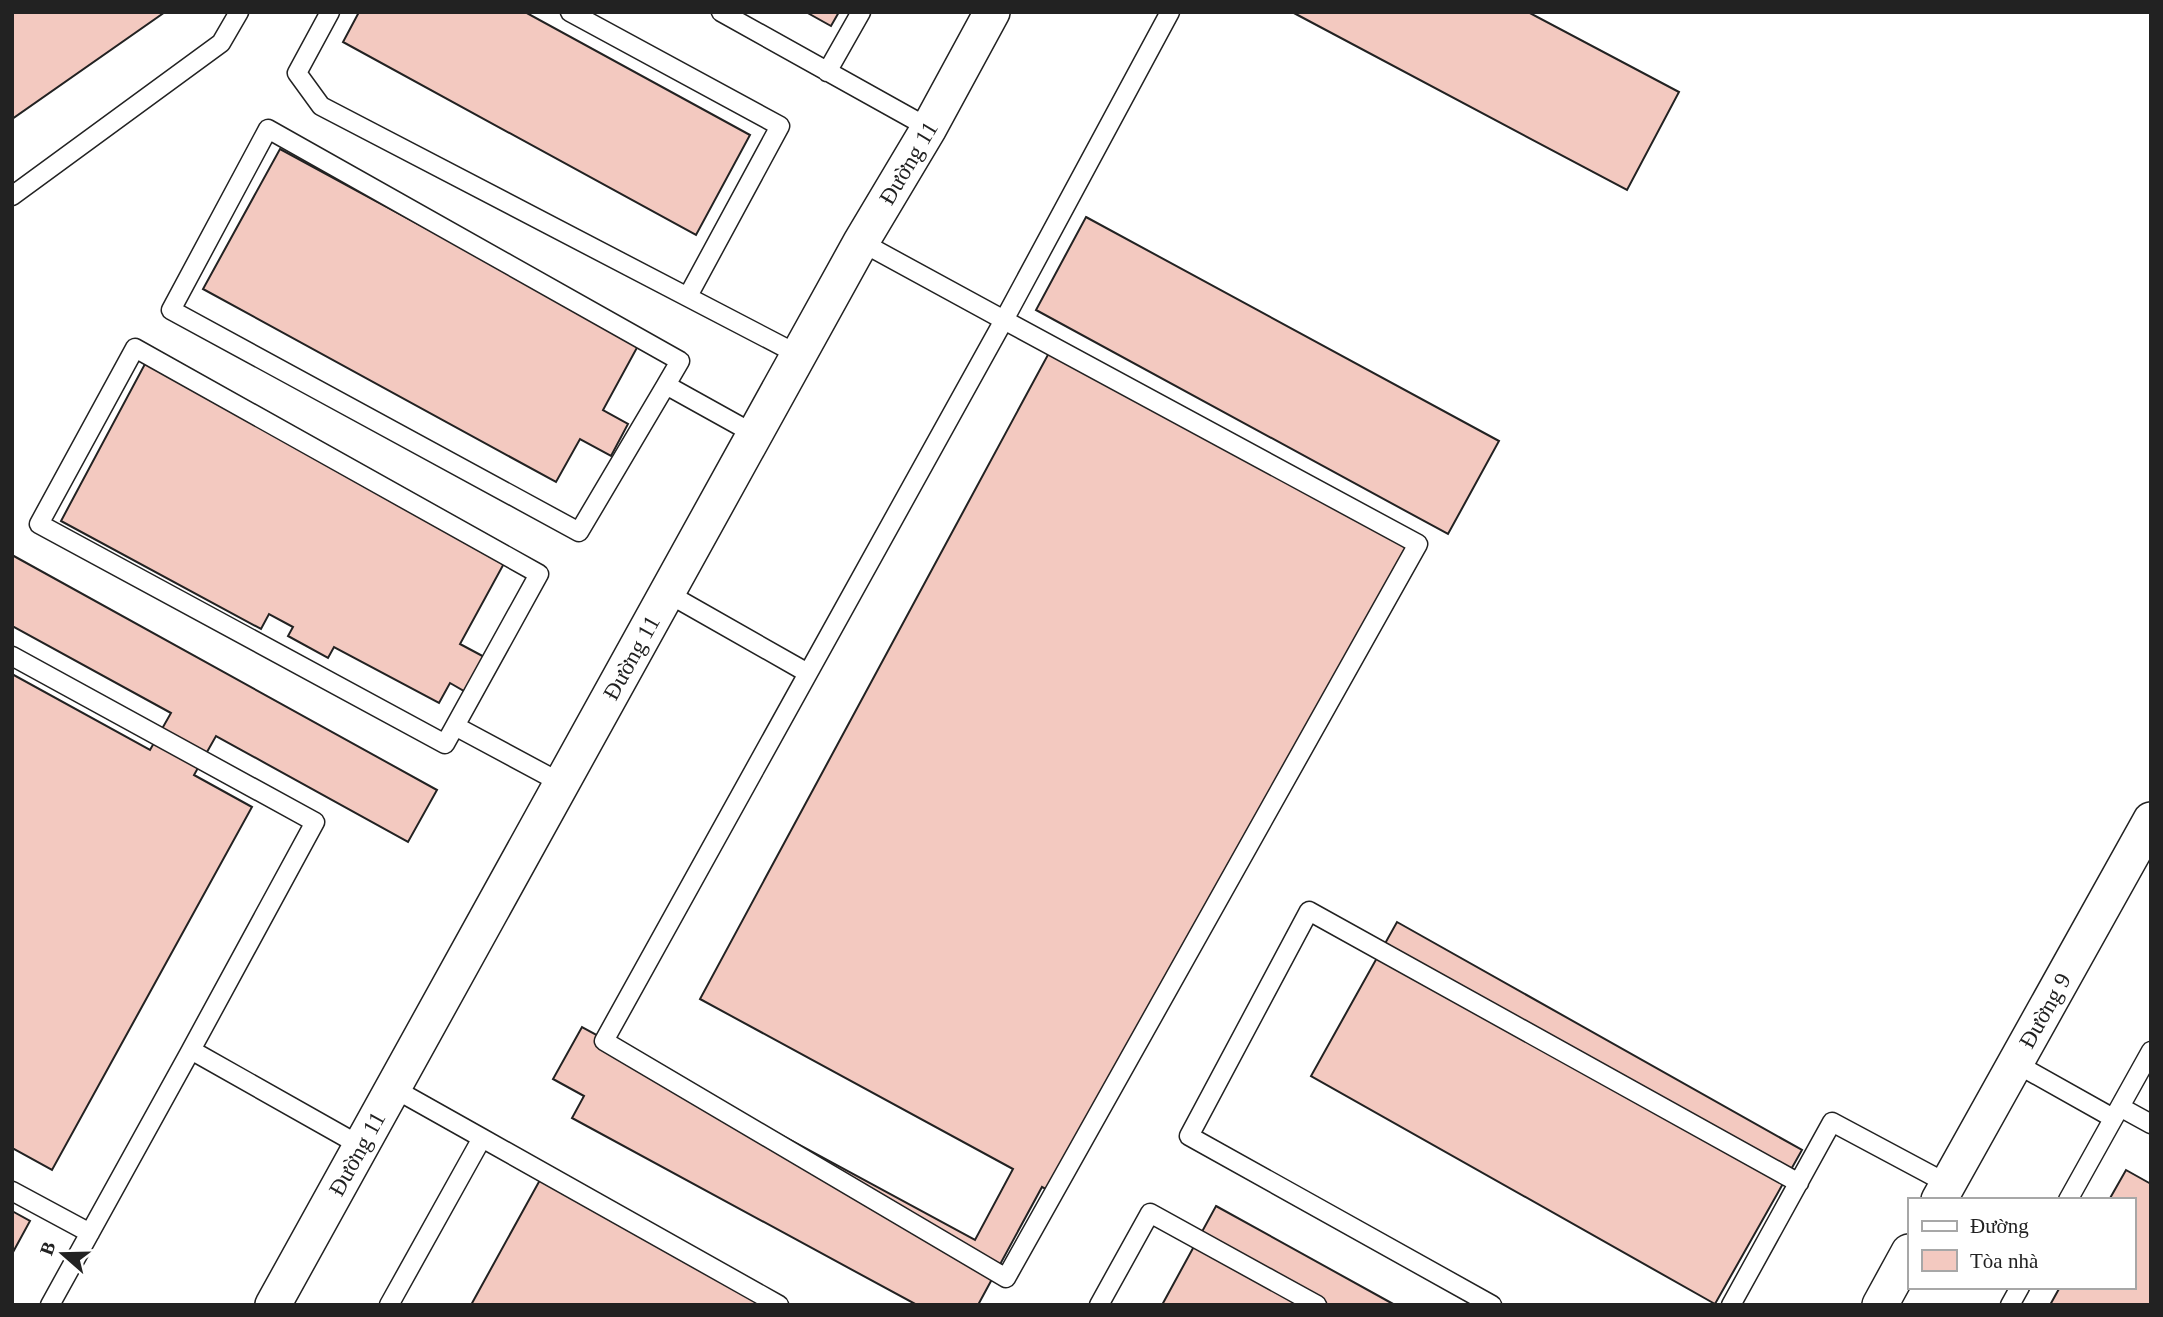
<svg xmlns="http://www.w3.org/2000/svg" width="2163" height="1317" viewBox="0 0 2163 1317" font-family="Georgia,serif">
  <style>
    .building { fill: #f3c9c0; stroke: #222; stroke-width: 2 }
    .lines { fill: none; stroke-linecap: round; stroke-linejoin: round }
    .lane-casing { stroke: #222; stroke-width: 21 }
    .street-casing { stroke: #222; stroke-width: 38 }
    .lane { stroke: #fff; stroke-width: 18 }
    .street { stroke: #fff; stroke-width: 35 }
    .labels { text-anchor: middle; dominant-baseline: central; stroke-width: 5; stroke-linejoin: round; paint-order: stroke }
    .street-label { font-size: 23px; fill: #222; stroke: #fff }
  </style>
  <rect width="100%" height="100%" fill="#fff"/>
  <path class="building" d="M12,12H165L12,119Z
    M359,12H525L750,135L696,235L343,42Z
    M806,12H839L831,26Z
    M1292,12H1528L1679,92L1627,190Z
    M280,149L639,344L603,410L628,424L611,456L580,439L556,482L203,289Z
    M1086,217L1499,441L1448,534L1036,310Z
    M1050,351L1407,545L1056,1195L1042,1187L978,1305H917L572,1118L584,1096L553,1079L582,1027L975,1240L1013,1169L700,999Z
    M146,362L507,558L460,644L490,660L471,695L450,683L439,703L334,647L328,658L288,636L293,627L269,614L261,629L61,521Z
    M12,555L437,790L408,842L216,736L194,775L252,807L52,1170L12,1148V674L150,750L171,713L12,626Z
    M1397,922L1802,1150L1715,1304L1311,1076Z
    M546,1169L788,1305H471Z
    M2126,1170L2151,1184V1305H2050L2060,1287H2133V1200H2109Z
    M1216,1206L1395,1305H1162Z
    M12,1211L30,1221L12,1254Z"/>
  <g class="lines">
    <g class="lane-casing">
      <path id="lane" d="M330,12L297,73L321,106L799,355
        M570,12L780,126L688,296
        M721,12L929,128
        M827,72L861,12
        M12,196L221,43L239,12
        M861,242L1004,320L1170,12
        M1004,320L1418,544L1006,1278L604,1041Z
        M666,385L680,361L268,129L171,310L579,532L666,385L756,435
        M667,593L806,672
        M12,656L315,822L191,1050
        M455,726L539,574L135,348L39,524L445,744L455,726L563,784
        M2015,1063L2113,1118
        M393,1088L482,1138
        M2120,1107L2151,1124
        M12,1191L90,1233
        M2068,1200L2151,1051
        M50,1305L191,1050L361,1146
        M389,1305L482,1138L779,1305
        M1099,1305L1150,1213L1317,1305
        M1492,1305L1189,1136L1309,911L1799,1183
        M1731,1305L1832,1122L1948,1184
        M2010,1305L2020,1287"/>
    </g>
    <g class="street-casing">
      <g id="street">
        <path id="s1" d="M1939,1200L2151,820"/>
        <path id="s2" d="M273,1305L861,242L929,128L992,12"/>
        <path d="M1880,1305L1909,1252"/>
      </g>
    </g>
    <use href="#lane" class="lane"/>
    <use href="#street" class="street"/>
  </g>
  <g class="labels">
    <g class="street-label">
      <text stroke="none"><textPath href="#s2" startOffset="1307">Đường 11</textPath></text>
      <text stroke="none"><textPath href="#s2" startOffset="740">Đường 11</textPath></text>
      <text stroke="none"><textPath href="#s1" startOffset="217">Đường 9</textPath></text>
      <text stroke="none"><textPath href="#s2" startOffset="173">Đường 11</textPath></text>
    </g>
  </g>
  <rect width="2163" height="1317" fill="none" stroke="#222222" stroke-width="28"/>
  <rect x="1908" y="1198" width="228" height="91" fill="#ffffff" stroke="#a7a7a7" stroke-width="2"/>
  <rect x="1922" y="1221" width="35" height="10" fill="#ffffff" stroke="#a7a7a7" stroke-width="2"/>
  <text x="1970" y="1233" font-size="21" fill="#222222">Đường</text>
  <rect x="1922" y="1250" width="35" height="21" fill="#f3c9c0" stroke="#a7a7a7" stroke-width="2"/>
  <text x="1970" y="1268" font-size="21" fill="#222222">Tòa nhà</text>
  <g transform="translate(63 1254) rotate(290)" stroke="#ffffff" stroke-width="5" paint-order="stroke">
  <path d="M0-5L12 26L0 18L-12 26Z" fill="#222222"/>
  <text y="-10" font-size="19" font-weight="bold" text-anchor="middle" fill="#222222">B</text>
  </g>
</svg>
